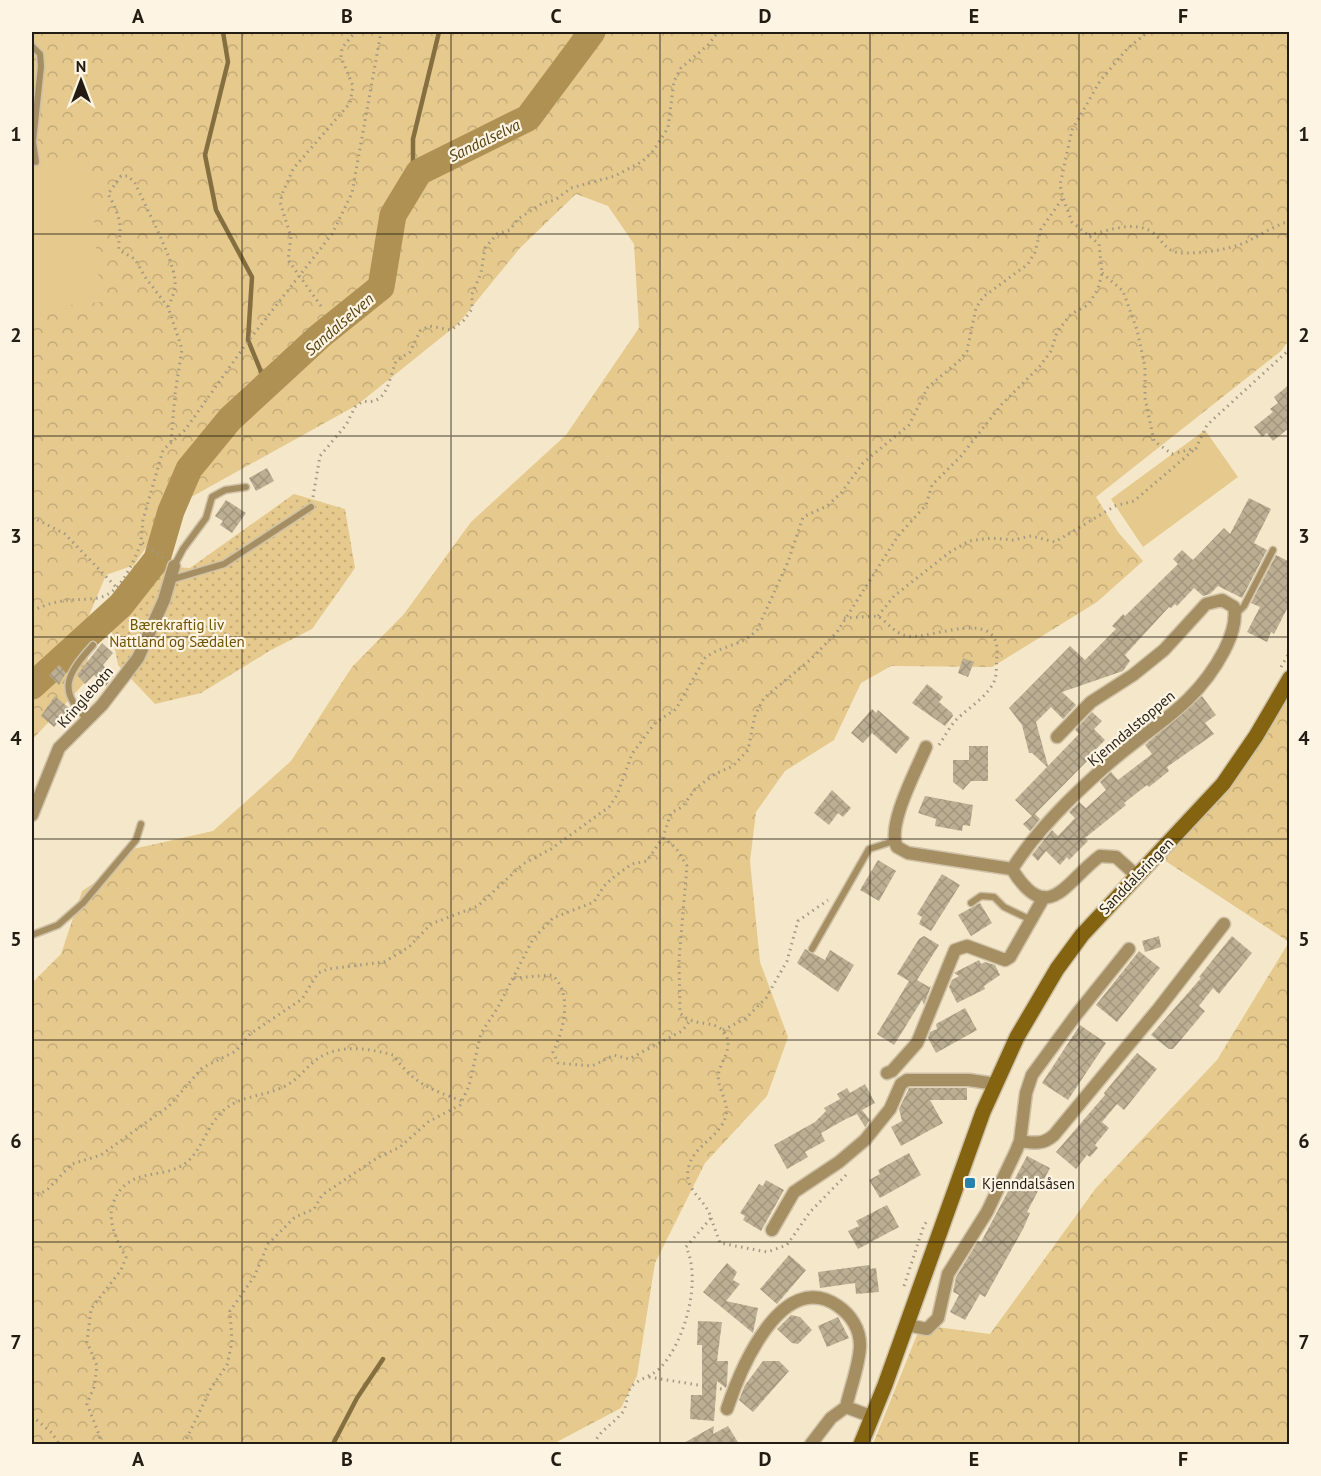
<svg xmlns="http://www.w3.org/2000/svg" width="1321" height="1476" viewBox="0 0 1321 1476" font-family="'PT Sans',sans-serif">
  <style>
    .forest { fill: url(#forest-crowns) }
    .park { fill: #e5c98d }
    .garden { fill: url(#garden-dots) }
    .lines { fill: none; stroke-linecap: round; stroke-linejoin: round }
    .stream { stroke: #856f40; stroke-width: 4.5 }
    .river { stroke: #af9253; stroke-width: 27 }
    .building { fill: url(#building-cross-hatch) }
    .lane-casing { stroke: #cfc2a8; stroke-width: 9 }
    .street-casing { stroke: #cfc2a8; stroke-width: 15 }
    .secondary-casing { stroke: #cfc2a8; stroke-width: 18 }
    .path { stroke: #a39882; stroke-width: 3; stroke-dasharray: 1.5 4.5; stroke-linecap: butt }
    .lane { stroke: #a58f62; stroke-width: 6 }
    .street { stroke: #a58f62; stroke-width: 12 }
    .secondary { stroke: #846410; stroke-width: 15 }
    .grid { fill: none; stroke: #221c12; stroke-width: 1.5; stroke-opacity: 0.55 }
    .poi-dot { fill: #2782b0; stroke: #fdf4e3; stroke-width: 2 }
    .labels { text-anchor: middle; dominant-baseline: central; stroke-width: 4.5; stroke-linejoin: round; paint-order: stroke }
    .park-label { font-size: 15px; fill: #705300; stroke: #fdf4e3 }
    .street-label { font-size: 15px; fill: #221c12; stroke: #fdf4e3 }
    .poi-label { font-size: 15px; fill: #221c12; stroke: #fdf4e3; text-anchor: start }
    .water-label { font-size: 16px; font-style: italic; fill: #56410e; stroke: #fdf4e3 }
    .neatline { fill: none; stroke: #221c12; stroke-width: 2 }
    .grid-label { font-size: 20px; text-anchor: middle; font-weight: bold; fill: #221c12 }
  </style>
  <defs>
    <pattern id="forest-crowns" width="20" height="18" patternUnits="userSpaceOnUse" patternTransform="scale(1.5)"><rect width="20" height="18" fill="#e5c98d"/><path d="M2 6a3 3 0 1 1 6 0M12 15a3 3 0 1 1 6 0" fill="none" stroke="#c4ac79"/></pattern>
    <pattern id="garden-dots" width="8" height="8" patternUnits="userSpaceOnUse" patternTransform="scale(1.5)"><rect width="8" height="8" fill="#e5c98d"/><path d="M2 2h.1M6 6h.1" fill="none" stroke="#c4ac79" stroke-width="1.8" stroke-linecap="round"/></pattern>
    <pattern id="building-cross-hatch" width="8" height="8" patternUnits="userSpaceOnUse" patternTransform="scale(1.5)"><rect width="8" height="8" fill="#bcae92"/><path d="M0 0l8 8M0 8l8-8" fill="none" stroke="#a1957d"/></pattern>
  </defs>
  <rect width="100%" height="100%" fill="#f5e7c9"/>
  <path class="forest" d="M32,32H1289V340L1281,351L1096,497L1118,532L1143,561L1097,602L992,667L891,666L861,683L834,740L785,771L756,812L750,861L760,962L788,1037L767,1096L705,1163L655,1263L637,1376L621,1408L553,1444H32V983L61,954L82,891L97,881L124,851L213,831L291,761L352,667L404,614L471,522L566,435L639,328L634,244L608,206L576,194L520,248L458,324L357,405L186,500L171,511L134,565L106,575L87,620L88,679L32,740Z
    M1289,690V1444H873L921,1325L990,1334L1096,1188L1217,1060L1289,942L1164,860L1247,761Z"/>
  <path class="park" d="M88,157L101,302L32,309V162Z
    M1205,430L1238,477L1143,547L1111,499Z"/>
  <path class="garden" d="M294,494L345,509L355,568L312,629L271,650L201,693L155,704L118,665L109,617L134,565L157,559L165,567L190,568Z"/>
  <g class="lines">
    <path class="stream" d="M223,32L228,62L205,155L216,210L252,277L248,340L267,386
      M413,184V139L439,32
      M333,1444L357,1398L383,1359"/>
    <path class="river" d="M32,686L121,605L157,559L171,511L189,469L230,419L320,336L381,287L393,215L419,172L528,118L592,32"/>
  </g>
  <path class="building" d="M1290,384V427L1273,441L1267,433L1262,437L1254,427L1273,412L1270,409L1278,403L1274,397Z
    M267,468L274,481L256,491L249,478Z
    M1249,498L1271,509L1254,543L1267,550L1242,598L1218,586L1210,594L1203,596L1194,588L1177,606L1175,604L1171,608L1169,607L1125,655L1130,661L1123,671L1062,692L1076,705L1063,719L1051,707L1036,722L1048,766L1079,734L1075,730L1092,712L1102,721L1094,729L1105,740L1093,752L1095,753L1035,814L1040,819L1030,831L1023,824L1032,816L1015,800L1047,767L1032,753H1029L1022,725L1009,708L1070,646L1085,660L1116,629L1112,626L1123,614L1125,616L1178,564L1173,559L1182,550L1193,560L1224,528L1230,534Z
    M226,500L246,513L232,533L220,525L223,521L215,516Z
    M1276,555L1290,562V603L1274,634L1271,632L1267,642L1247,632L1260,607L1251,603Z
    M102,643L113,653L103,665L113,676L106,686L94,675L85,684L77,675Z
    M963,658L974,662L968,677L958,673Z
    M59,665L66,673L59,685L49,675Z
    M927,684L943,697L939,702L952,713L953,716L945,726L912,703Z
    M55,696L69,708L54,727L41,716Z
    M1202,696L1216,715L1205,723L1214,734L1167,767L1169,771L1149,787L1147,785L1124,803L1126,805L1085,838L1088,841L1069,860L1067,857L1060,865L1046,851L1038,861L1032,855L1052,830L1058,836L1075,818L1069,812L1079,802L1086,808L1106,790L1100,782L1111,772L1118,780L1152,754L1145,745Z
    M872,709L876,713L878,710L910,738L896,754L872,733L863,743L851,733Z
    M969,746H988V781H971L963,790L953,782V760H969Z
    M832,790L851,808L843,817L838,813L829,825L814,813Z
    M925,796L973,805L970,826L963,825L962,831L935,826L936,819L918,813Z
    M878,860L896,871L879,901L860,890Z
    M942,874L960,885L931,931L919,924L922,917L917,914Z
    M980,903L992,923L971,936L958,915Z
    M924,936L939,945L917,980L929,987L931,986L924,1005L922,1000L894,1045L877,1034L909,981L897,974L919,939Z
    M1159,936L1161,947L1145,952L1142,941Z
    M1232,936L1252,953L1219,994L1213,988L1199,1006L1205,1011L1173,1049H1169L1151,1035L1201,978L1199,977Z
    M805,949L825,960L830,950L854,965L838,992L797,963Z
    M1139,951L1160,968L1117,1022L1096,1005Z
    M979,960L981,964L985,962L995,965L1000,975L984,986L985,989L957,1003L949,987L952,980L959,976L954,973Z
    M965,1008L977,1030L936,1053L928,1038L930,1032L937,1029L936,1024Z
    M1080,1025L1106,1043L1068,1100L1042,1083Z
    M1137,1053L1157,1069L1124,1110L1117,1104L1102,1122L1109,1128L1095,1145L1098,1148L1090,1157L1087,1155L1076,1169L1056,1152L1105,1095L1104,1093Z
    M865,1084L875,1103L862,1110L870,1120L865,1127L857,1114L846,1119L821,1133L825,1141L805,1152L808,1157L787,1169L774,1145L815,1122L826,1111L824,1108L840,1099L837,1094L847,1088L850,1093Z
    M909,1088H967V1100H930L943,1123L901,1146L891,1127L902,1121L899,1109Z
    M909,1153L921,1175L880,1198L869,1180L880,1174L878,1170Z
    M1027,1156L1050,1168L1027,1212L1030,1213L1023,1229L985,1297L980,1294L965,1320L950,1312L959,1295L953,1292L956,1277L978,1241L981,1242Z
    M766,1180L784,1190L761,1231L743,1220L745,1216L740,1213L759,1184L763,1186Z
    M887,1205L899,1227L858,1249L848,1231L859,1226L856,1221Z
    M789,1255L806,1270L777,1304L760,1289Z
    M727,1263L737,1272L733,1280L740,1284L726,1301L758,1308L753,1333L703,1292Z
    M869,1265L870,1269L876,1268L879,1292L856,1294L855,1283L820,1288L818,1272Z
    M791,1315L800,1317L812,1330L798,1344L792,1343L777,1329Z
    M838,1317L849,1338L827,1347L818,1326Z
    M698,1321L722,1322L717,1361H728L727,1384L726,1388L717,1381L714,1421L690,1419L691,1395H702V1345H697Z
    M763,1361H779L789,1371L753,1412L739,1400L745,1385Z
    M714,1426L713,1434L728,1426L739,1444H682Z"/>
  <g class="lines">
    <g class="lane-casing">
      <path id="lane" d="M32,46L40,54L41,66L33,142L36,162
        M174,566L183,549L206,518L212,497L225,490L246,487
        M170,580L224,564L311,507
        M1236,614L1244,606L1273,550
        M87,719C56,690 68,673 93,645
        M971,903L981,896L994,897L1004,907L1031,920
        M32,935L58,925L83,903L136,840L141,824
        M812,949L869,849L894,841"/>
    </g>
    <g class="street-casing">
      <path id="street" d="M1057,737L1091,702L1133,675L1164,650L1206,604L1222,600L1234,607C1237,622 1231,637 1224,651C1194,708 1152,725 1107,765C1072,796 1037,830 1012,869C1048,928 1066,881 1100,856L1116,857L1136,875
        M926,747C917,769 886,826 897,847L908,853L1012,869
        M32,815L59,748L102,705L138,658L164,600L174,566
        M887,1073L892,1071L917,1043L955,950L967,946L1005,960L1010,957L1044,897
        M1020,1141C1034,1143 1043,1145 1054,1135L1159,1008L1224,924
        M772,1230L794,1192L839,1162L865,1140L890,1109L901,1084L907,1080H969L996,1084
        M907,1325L927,1329L938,1318L948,1274L987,1212L1016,1151L1020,1141L1026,1093L1032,1075L1076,1015L1129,949
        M727,1409C740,1370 782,1267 838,1306C851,1315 860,1329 860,1345C860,1363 850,1389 846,1407L873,1417
        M811,1444L831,1418L846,1407"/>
    </g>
    <g class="secondary-casing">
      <path id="secondary" d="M861,1444L885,1385L983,1112L1017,1037L1057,969L1082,935L1223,784L1256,736L1290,678"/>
    </g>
    <path class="path" d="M1089,235C1107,231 1134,220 1152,232C1164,241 1166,254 1185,253C1204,253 1226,250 1244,243C1259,236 1273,226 1290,221
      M1102,273L1123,291L1137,330L1145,367V398L1154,441L1172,454L1196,448L1207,425L1290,349
      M321,306L288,260L291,237L280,202L283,192L293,169L350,103L353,86L341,57L342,48L355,32
      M168,307L145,277L135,259L119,250C118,242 120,238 120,231C121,219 114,204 108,194L121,176H128L135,183C145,205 173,258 175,280C176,290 172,298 168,307L182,349L175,394L171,442
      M313,497L320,456L346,425L355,407L363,401C388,406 389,378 396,361L410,352L420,331L429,326L451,330L464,320L472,309V294L481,273L485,248L497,234L510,230L518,219L543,203L555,200L571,188L615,176L643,161L653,151L668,128L674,81L681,68L708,45L718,32
      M32,517L65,534L117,588
      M163,558L141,542L143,520L163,450L185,430L246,344L332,234L352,193L381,32
      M32,611C89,582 108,629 141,543
      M878,616L894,596L950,552L969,541L991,538L1013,540L1031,536L1055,542L1115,506L1134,501L1196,448
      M844,618L878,616C888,623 895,634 908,636C932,640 1001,605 997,656C996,663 997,673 995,679C990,695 968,708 957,719C950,726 945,736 939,745
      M1281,667L1290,651
      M514,978L552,975C573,993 564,1030 553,1052L558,1063L592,1066L614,1055L629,1059L682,1031L689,1022
      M723,1030L745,1019L766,998L787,961L798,921L828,900
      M32,1198L47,1190L72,1164L101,1155L169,1106L202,1068L236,1051L250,1034L302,999L318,973L328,969L384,962L409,947L431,924L478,906L523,864L551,849L609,807L617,795L632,754L655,723L676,709L705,658C721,645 741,647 757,630L788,562L803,517L827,506L841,493L863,463L909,425L928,387L959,361L967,351L976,308L983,297L1028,264L1035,252L1041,229L1063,198
      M711,1218L720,1243L767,1252L787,1245L810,1212L847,1174
      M904,1286L924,1225L929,1219
      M649,1377L722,1389
      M32,1416L52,1433L59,1444
      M97,1444L100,1437L87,1404L94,1387L97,1366L87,1342L91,1309L121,1270L126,1257C117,1242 106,1219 114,1201C129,1165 164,1181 187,1162C201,1150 206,1130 218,1116C236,1094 264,1098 287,1085C300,1078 309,1063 322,1056C344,1044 371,1049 393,1055C414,1084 430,1089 462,1101
      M184,1444L211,1388L227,1365L232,1342L230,1311L254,1277L268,1244L295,1217L314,1209L322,1195L377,1158L400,1147L428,1122L460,1105L469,1086L481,1033L497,1009L533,939L553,918L594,902L604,886L615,876L632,864L647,861L663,837L671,813L682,807L696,788L715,774L733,766L748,750L755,715L764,698L810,660L837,632L898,536L926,505L932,485L961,456L1002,404L1040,366L1051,351L1057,332L1071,314L1088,305L1098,289L1102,273L1099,244L1072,222L1063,198L1060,185L1072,130L1100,81L1127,49L1148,32
      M594,1444C599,1431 612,1425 621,1414C629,1406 625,1392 633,1385C641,1378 652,1376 660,1368C685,1342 702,1280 686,1247L711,1218C706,1199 685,1192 688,1170C691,1146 721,1138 726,1115C729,1099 715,1087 719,1071C723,1058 734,1046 724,1032C715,1019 694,1028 680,1013L679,959L687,866L676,848L664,838"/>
    <use href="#lane" class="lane"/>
    <use href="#street" class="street"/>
    <use href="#secondary" class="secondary"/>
  </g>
  <path class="grid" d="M242,32V1444M451,32V1444M660,32V1444M870,32V1444M1079,32V1444M32,234H1290M32,436H1290M32,637H1290M32,839H1290M32,1040H1290M32,1242H1290"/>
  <rect class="poi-dot" x="964" y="1177" width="12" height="12" rx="3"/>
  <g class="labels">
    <g class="park-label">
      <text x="177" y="624">Bærekraftig liv<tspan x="177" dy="17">Nattland og Sædalen</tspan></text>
    </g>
    <g class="street-label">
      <text transform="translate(85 697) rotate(-49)">Kringlebotn</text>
      <text transform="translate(1131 728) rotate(-40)">Kjenndalstoppen</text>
      <text transform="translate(1136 876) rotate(-46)">Sanddalsringen</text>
    </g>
    <g class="poi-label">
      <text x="982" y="1183">Kjenndalsåsen</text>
    </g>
    <g class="water-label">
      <text transform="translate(484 140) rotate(-26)">Sandalselva</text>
      <text transform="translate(339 324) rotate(-41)">Sandalselven</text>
    </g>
  </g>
  <rect width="1321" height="1476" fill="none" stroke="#fdf4e3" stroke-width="66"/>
  <g transform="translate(81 81)" stroke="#fdf4e3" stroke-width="4.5" paint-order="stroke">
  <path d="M0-4.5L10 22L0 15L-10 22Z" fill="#221c12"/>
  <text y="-9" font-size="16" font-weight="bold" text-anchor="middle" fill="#221c12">N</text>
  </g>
  <rect x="33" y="33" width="1255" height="1410" class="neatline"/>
  <g class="grid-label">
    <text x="138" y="23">A</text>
    <text x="347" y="23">B</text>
    <text x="556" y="23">C</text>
    <text x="765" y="23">D</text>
    <text x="974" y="23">E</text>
    <text x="1183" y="23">F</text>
    <text x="16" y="141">1</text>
    <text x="1304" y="141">1</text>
    <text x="16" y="342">2</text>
    <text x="1304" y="342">2</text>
    <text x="16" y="543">3</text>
    <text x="1304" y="543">3</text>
    <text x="16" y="745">4</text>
    <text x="1304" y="745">4</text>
    <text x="16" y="946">5</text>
    <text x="1304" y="946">5</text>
    <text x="16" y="1148">6</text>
    <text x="1304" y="1148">6</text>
    <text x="16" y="1349">7</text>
    <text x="1304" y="1349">7</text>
    <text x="138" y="1466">A</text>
    <text x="347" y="1466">B</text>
    <text x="556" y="1466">C</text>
    <text x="765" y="1466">D</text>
    <text x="974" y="1466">E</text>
    <text x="1183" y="1466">F</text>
  </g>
</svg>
